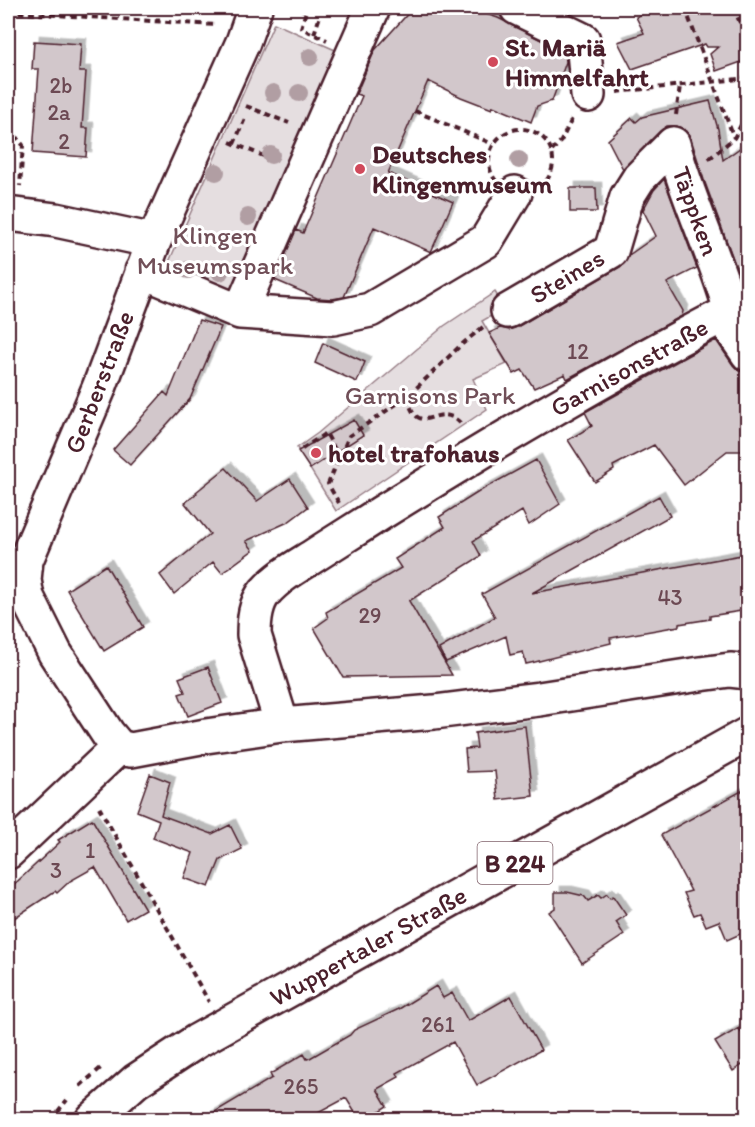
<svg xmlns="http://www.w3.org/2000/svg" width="755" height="1127" viewBox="0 0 755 1127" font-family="Itim,sans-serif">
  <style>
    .green { fill: #e5dee0; stroke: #987e86; stroke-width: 1.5 }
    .building { fill: #d2c7cb; stroke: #4a1f2b; stroke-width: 1.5; filter: url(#shadow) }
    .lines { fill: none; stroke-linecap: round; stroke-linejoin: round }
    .minor-casing { stroke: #4a1f2b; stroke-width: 38 }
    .major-casing { stroke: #4a1f2b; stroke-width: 38 }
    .path { stroke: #4a1f2b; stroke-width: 4; stroke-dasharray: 6 4.5; stroke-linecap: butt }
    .minor { stroke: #fff; stroke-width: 33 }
    .major { stroke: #fff; stroke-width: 33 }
    .tree { fill: #b19ea3 }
    .poi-dot { fill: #d1495b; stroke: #fff; stroke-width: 2 }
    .labels { text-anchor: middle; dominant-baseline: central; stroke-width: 6; stroke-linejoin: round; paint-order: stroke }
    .number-label { font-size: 22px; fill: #6c4953 }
    .shield { fill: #fff; stroke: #80626b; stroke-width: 1.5 }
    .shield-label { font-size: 24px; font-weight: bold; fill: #4a1f2b }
    .poi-label { font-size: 26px; font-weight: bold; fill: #4a1f2b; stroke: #fff; text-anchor: start }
    .street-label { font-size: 26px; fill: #4a1f2b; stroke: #fff }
    .park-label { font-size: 26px; fill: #714f58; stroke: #fff }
  </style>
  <defs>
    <filter id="shadow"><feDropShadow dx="5.5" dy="-5.5" stdDeviation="0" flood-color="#0004"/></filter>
  </defs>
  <rect width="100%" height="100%" fill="#fff"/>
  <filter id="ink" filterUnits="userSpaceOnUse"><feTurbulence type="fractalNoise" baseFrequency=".0167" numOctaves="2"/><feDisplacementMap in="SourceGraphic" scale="12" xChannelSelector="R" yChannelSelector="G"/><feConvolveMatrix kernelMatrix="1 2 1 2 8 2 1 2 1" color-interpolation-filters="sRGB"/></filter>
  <g filter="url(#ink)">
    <path class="green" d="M274,23L342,53L234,301L165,271Z
      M495,292L505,308L482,321L507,364L473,379L487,409L336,511L297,448L318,433L444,326Z"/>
    <path class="building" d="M413,8H468L498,18L565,52L566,62L552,101L537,106L531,122L493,106L492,109L461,97L428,81L388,173L453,202L431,252L374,227L344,297L332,299L317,298L275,280L296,230L303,233L362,96L356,94L375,50Z
      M638,8H747V60L716,71L710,54L718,47H707L705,44L632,69L618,42L644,33L636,17L642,14Z
      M34,41L81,44L79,72H86L82,128H88L86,157L33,153L39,69H32Z
      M710,101L718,129L723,160L747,143V281L742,283L704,180L691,139L687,131L677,126H667L660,131L623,169L608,140L632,118L636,122L642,117Z
      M664,179L697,268L667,283L683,311L682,316L567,379L565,374L534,388L522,370L514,374L489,333L500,328L509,330L517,327L620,267L629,255L656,236L643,210L654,190Z
      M570,188H596L597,212H570Z
      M199,320L221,327L190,399L130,465L113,450L164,392L168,396Z
      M716,340L733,365L739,371L747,372V451H727L684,485L654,445L613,466L614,470L595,482L568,440L592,426L585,412Z
      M323,343L365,362L357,382L315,363Z
      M354,420L363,435L310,469L298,451Z
      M536,460L560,504L529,525L522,511L473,541L481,556L409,601L452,675L343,677L314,628L328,618L326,612L401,568L395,559L445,527L439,517L485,488Z
      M226,468L257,501L290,479L308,507L288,522L246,541L253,550L222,573L213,562L174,594L160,575L210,534L185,503L197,493L196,492Z
      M659,496L670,516L532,593L747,554V610L710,616V619L679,624V626L610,638L611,643L535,662L526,664L523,652L510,655L506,636L446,662L439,649L495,617L482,594Z
      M106,565L143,627L104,651L67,590Z
      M208,667L222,703L188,716L179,694L185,692L179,678Z
      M525,726L533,796L498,800L495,771L467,772L465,749L477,748L475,733Z
      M150,774L170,782L161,815L212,834L230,825L242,849L220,860L209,887L184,878L193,853L153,838L159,820L137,811Z
      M747,788V931L727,940L719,921L706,926L700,913L694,915L684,893L691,891L661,835Z
      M92,819L145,909L126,920L95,867L70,881L57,893L55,891L8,922V890L60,842L58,840Z
      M555,892H567L584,896L588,901L598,895L601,898L607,894L610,898L613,896L626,915L616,922L624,935L582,963L549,912L555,908Z
      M436,986L443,998L452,993L468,1021L511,996L541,1050L477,1085L453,1042L397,1073L399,1077L377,1089L387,1106L367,1119H359L346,1098L307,1119H203L272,1078L270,1074L304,1054L307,1059L310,1058L350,1035L354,1030L399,1009Z
      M739,1028L747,1043V1062L733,1071L715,1042Z"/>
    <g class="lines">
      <g class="minor-casing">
        <path id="minor" d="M255,8L243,42L154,241L99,388L26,560L24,580L27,597L55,653L108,734L119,747L131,750L206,736L282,725L434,712L539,699L700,674L730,670L748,672
          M517,8L583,40L588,95
          M673,144C688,201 715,254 731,311
          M8,214L56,220L154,241
          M142,271L240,312L333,318L370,310L486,241L515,193
          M508,311L611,251L627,197L639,178L673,144
          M240,312L373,8
          M722,316L748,354
          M282,725L254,635C254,620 255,604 265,592C278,577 296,567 312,557C335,542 358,528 381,513C495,442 611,373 731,311L748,300
          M8,852L119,747"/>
      </g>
      <g class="major-casing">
        <path id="major" d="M92,1120L136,1081L197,1041L748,734"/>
      </g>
      <path class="path" d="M135,8V10L158,11V22
        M298,8L306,11L301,28L327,40
        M685,8L734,138
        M733,8L748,39
        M8,12L216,25
        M314,34L320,16
        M8,89L10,53
        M617,92L748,78
        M246,106L289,123
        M415,111L493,144
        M676,115L680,86
        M8,127L23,145L20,186
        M489 161a32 32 0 1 1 64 0a32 32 0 1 1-64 0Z
        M8,139H17
        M230,142L273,160
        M234,144L246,116
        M552,151L561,141L572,119
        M709,159L734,138L748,112
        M407,397C421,445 437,395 463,426
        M302,449L326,433L339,457
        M339,503L328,484L349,436L407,397L461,345L483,327
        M99,807L209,1002
        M80,1086L102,1067
        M51,1120L67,1100"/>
      <use href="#minor" class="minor"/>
      <use href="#major" class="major"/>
    </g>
    <g class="tree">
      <circle cx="310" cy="57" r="9"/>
      <circle cx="273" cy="93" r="9"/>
      <circle cx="299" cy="93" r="9"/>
      <circle cx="271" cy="155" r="9"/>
      <circle cx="519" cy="160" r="9"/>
      <circle cx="216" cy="172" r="9"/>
      <circle cx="248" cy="217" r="9"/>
      <circle cx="188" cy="270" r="9"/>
      <circle cx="220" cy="272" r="9"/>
    </g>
  </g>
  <g class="poi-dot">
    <circle cx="493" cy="62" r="6"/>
    <circle cx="360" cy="169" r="6"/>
    <circle cx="316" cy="453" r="6"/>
  </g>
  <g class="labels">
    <g class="number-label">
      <text x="61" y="85">2b</text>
      <text x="59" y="112">2a</text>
      <text x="64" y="141">2</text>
      <text x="578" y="351">12</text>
      <text x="670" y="597">43</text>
      <text x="370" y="615">29</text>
      <text x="90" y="850">1</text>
      <text x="56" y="870">3</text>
      <text x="438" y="1024">261</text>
      <text x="301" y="1086">265</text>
    </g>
    <rect class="shield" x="477.5" y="842" width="75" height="42" rx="4.5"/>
    <g class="shield-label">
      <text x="515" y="863">B 224</text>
    </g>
    <g class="poi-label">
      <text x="505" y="47">St. Mariä<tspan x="505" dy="30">Himmelfahrt</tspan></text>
      <text x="372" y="154">Deutsches<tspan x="372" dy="30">Klingenmuseum</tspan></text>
      <text x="328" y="453">hotel trafohaus</text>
    </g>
    <g class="street-label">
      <text transform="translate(696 211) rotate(70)">Täppken</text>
      <text transform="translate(567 276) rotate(-31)">Steines</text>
      <text transform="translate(629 367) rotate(-29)">Garnisonstraße</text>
      <text transform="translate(99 382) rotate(-69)">Gerberstraße</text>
      <text transform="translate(368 946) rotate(-29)">Wuppertaler Straße</text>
    </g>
    <g class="park-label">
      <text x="215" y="235">Klingen<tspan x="215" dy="30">Museumspark</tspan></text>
      <text x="430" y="395">Garnisons Park</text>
    </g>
  </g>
  <rect width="755" height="1127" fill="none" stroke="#fff" stroke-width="30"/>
  <rect x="15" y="15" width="725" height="1097" fill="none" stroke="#4a1f2b" stroke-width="2" filter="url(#ink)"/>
</svg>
